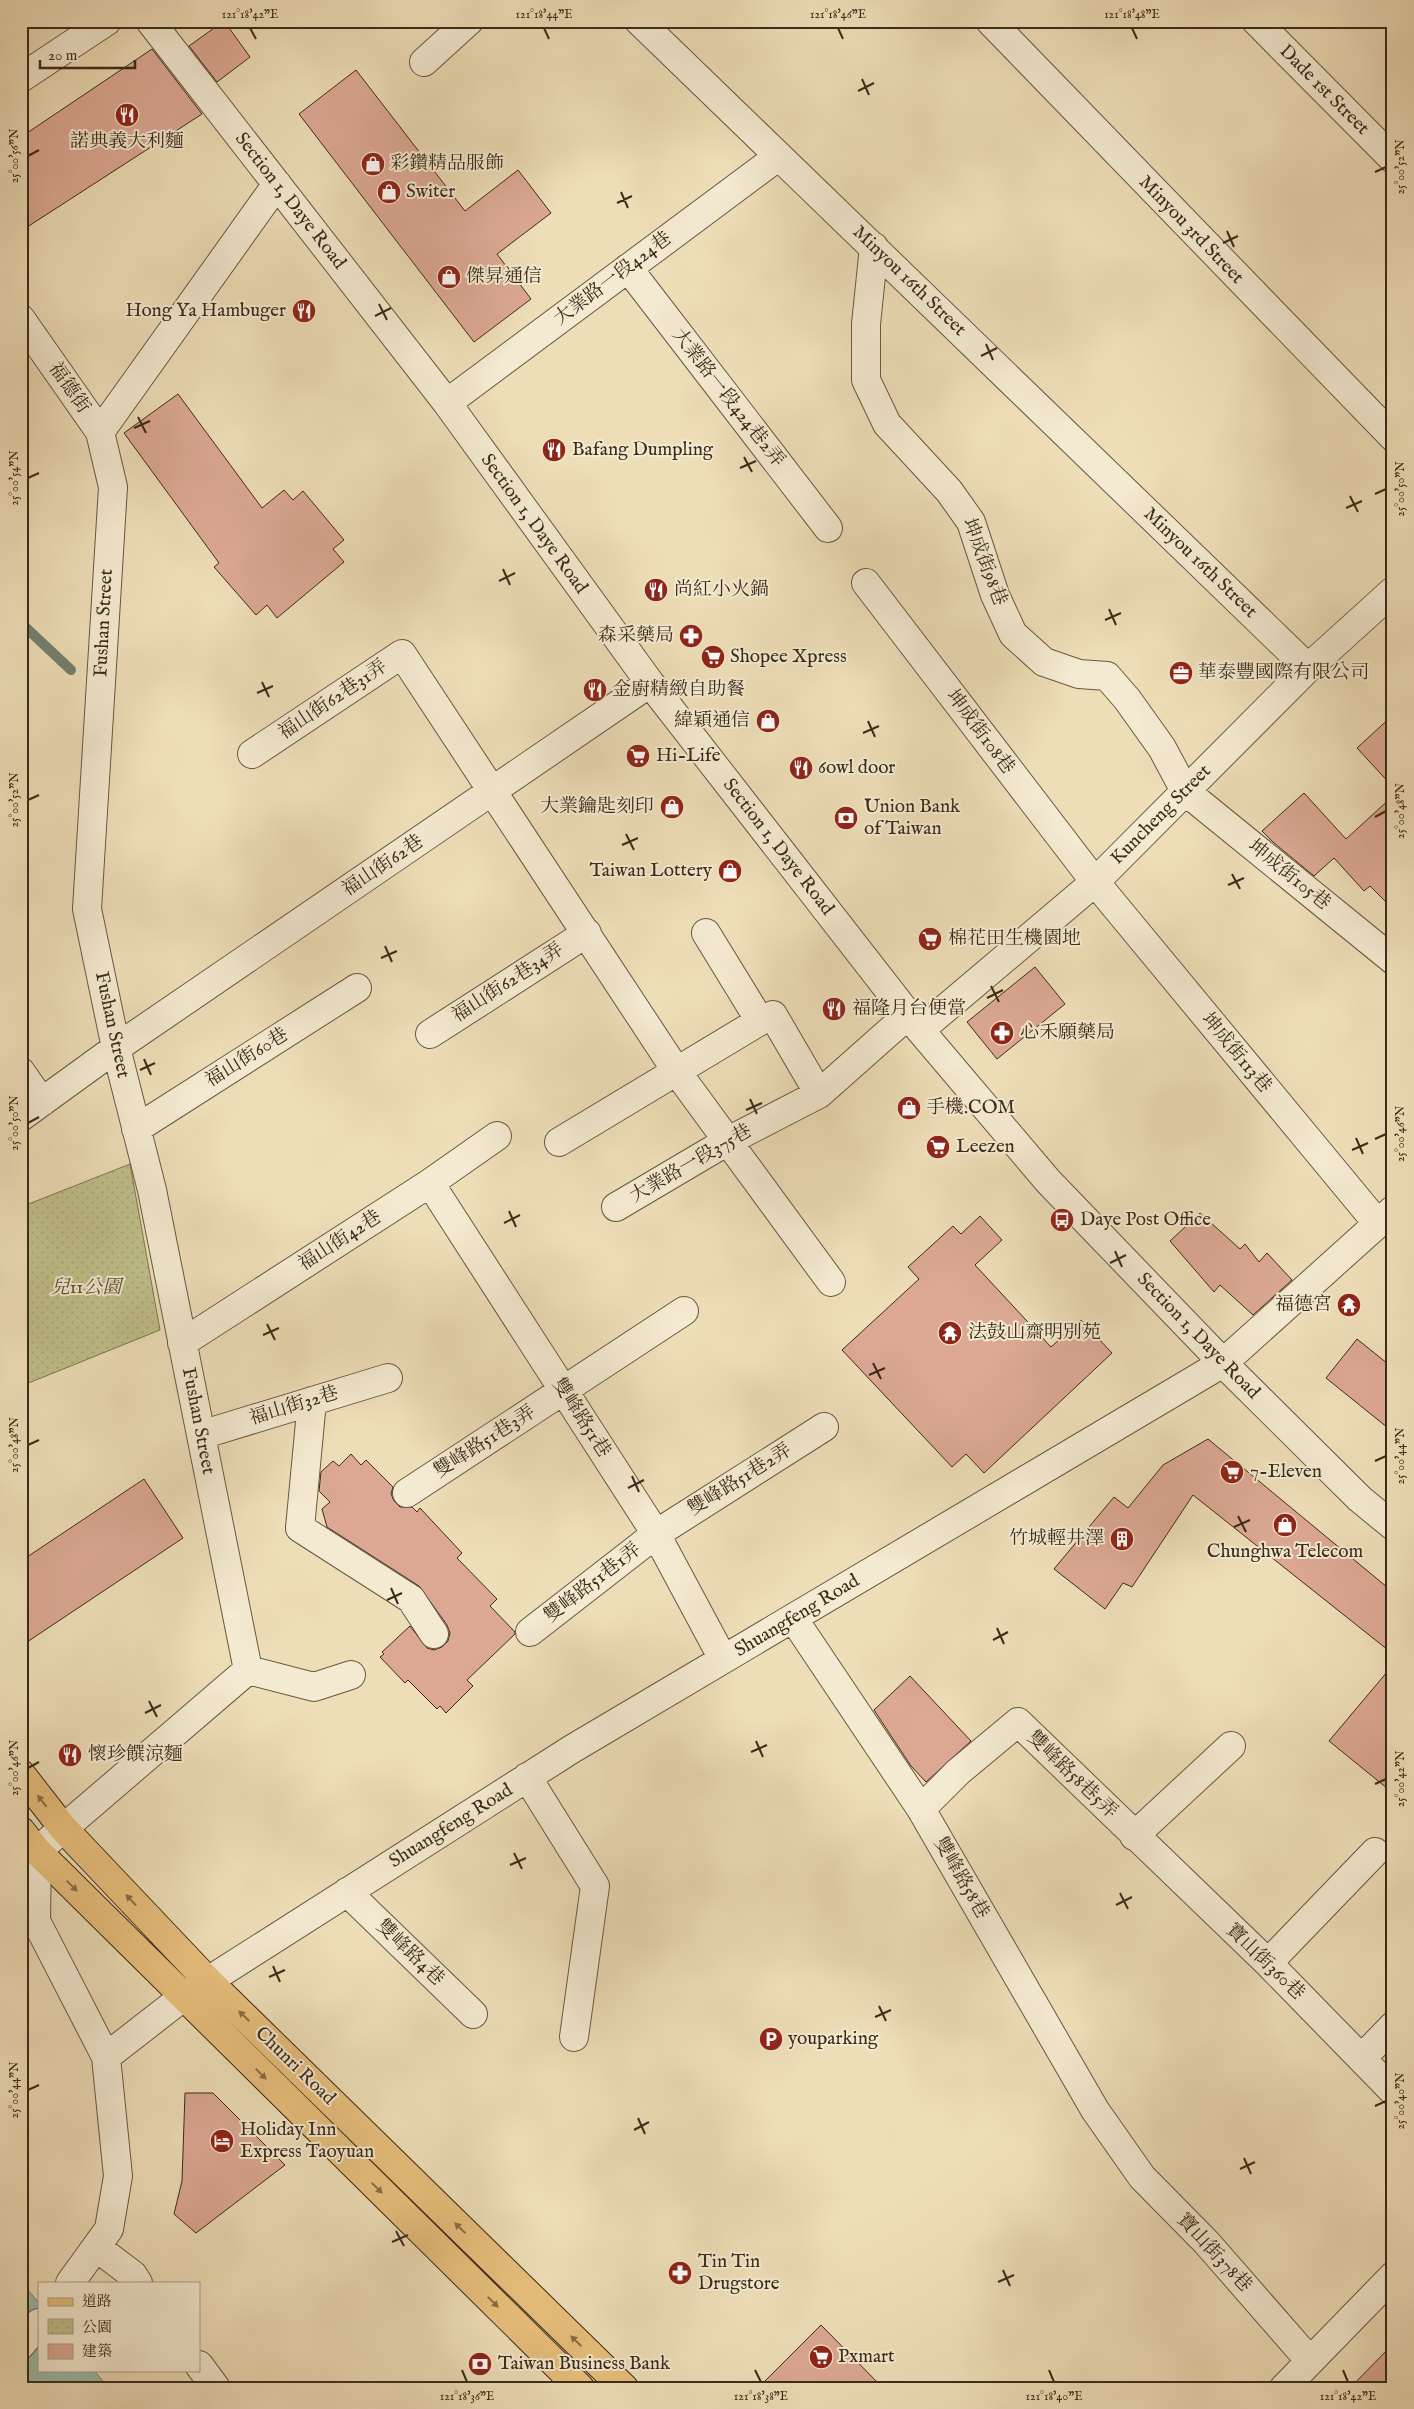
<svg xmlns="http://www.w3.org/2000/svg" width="1414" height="2409" viewBox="0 0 1414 2409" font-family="'IM FELL English','Noto Serif TC',serif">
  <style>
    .park { fill: url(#park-dots); stroke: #7e7552 }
    .water { fill: #9abcab; stroke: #748271 }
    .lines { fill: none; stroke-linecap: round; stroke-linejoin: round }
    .stream { stroke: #748271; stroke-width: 10 }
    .building { fill: #dca894; stroke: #3c2b19 }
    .minor-casing { stroke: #685841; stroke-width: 30 }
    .major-casing { stroke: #3c2b19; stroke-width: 30 }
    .minor { stroke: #f4ead1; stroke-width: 28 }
    .major { stroke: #e7bf7c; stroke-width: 28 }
    .oneway { fill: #896e46 }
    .ticks { fill: none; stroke: #3c2b19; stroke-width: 2 }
    .labels { text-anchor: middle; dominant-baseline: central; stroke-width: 4; stroke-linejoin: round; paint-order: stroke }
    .street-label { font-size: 19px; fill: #3c2b19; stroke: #f4ead1 }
    .poi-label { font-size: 19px; fill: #3c2b19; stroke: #f4ead1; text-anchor: start }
    .park-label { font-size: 19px; font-style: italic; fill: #5d5035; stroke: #f4ead1 }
    .neatline { fill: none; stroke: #3c2b19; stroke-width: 2 }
    .ticks-label { font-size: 12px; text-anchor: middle; fill: #3c2b19 }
  </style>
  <defs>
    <pattern id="park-dots" width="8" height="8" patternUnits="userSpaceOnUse" patternTransform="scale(1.25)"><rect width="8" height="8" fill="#bfbf8a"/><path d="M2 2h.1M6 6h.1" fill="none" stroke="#a5a476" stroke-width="1.8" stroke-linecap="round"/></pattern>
  </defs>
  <rect width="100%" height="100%" fill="#eedeb8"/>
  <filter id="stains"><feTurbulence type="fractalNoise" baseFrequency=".004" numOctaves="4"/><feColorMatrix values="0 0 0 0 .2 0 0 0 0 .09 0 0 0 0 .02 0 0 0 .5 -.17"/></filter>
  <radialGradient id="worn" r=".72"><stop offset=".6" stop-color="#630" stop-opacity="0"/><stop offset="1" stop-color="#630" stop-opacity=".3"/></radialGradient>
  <path class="park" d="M130,1164L160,1330L21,1386V1207Z"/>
  <path class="water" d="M21,2282L39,2303V2370H94L108,2388H21Z"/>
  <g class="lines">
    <path class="stream" d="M21,623L71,670"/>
  </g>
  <path class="building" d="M224,21L250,57L217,82L189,46Z
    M152,49L202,114L21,231V137Z
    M356,70L465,211L518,170L551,213L497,254L531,299L474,342L299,114Z
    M178,394L262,508L284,490L293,500L303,491L344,540L333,549L344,562L277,618L267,605L256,615L214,567L219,563L124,433Z
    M1393,715V787L1357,748Z
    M1304,793L1346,839L1393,796V909L1370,886L1364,891L1334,858L1314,876L1273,842L1262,831Z
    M1035,967L1065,1004L997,1059L967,1022Z
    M1200,1213L1240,1249L1245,1244L1259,1262L1267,1253L1292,1280L1253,1315L1220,1285L1214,1292L1170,1241Z
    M980,1216L1002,1240L975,1265L1051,1347L1081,1320L1112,1353L984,1473L966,1454L952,1467L842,1350L919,1279L908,1267L953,1226L961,1234Z
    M1357,1339L1393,1368V1432L1326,1378Z
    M1208,1439L1393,1592V1654L1193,1495L1132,1587L1123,1583L1105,1609L1054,1569L1114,1497L1128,1508L1163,1465Z
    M351,1454L361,1465L366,1460L393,1487L391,1494L394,1501L400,1507H412L417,1512L420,1508L462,1553L457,1558L497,1599L490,1606L515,1632V1634L467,1680L473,1686L446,1713L440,1706L437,1709L408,1680L405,1683L380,1657L384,1654L382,1652L410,1626L427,1648L434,1650L442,1647L448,1641L450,1633L447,1625L419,1586L327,1527L322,1509L330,1502L319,1491L321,1472L333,1461L339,1466Z
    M144,1479L183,1538L21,1646V1561Z
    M1393,1665V1793L1329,1741Z
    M910,1676L971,1741L926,1782L911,1766L874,1710Z
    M185,2093H213L285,2165L196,2233L174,2214L182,2181Z
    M821,2325L883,2388H758Z
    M1393,2344V2388H1350Z"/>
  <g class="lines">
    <g class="minor-casing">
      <path id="minor" d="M150,21L447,403L650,683L920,1030L1048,1181L1231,1371L1360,1499L1393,1526
        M639,21L1308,668
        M990,21L1393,437
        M1256,21L1393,159
        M424,62L469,21
        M21,78L107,21
        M874,247L866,324V380L887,424L949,491L971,522L995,595L1013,634L1044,662L1079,674L1107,676L1127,699L1162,748L1185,791L1393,960
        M628,268L828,528
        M21,319L100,432L113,487L87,909L116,1048L152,1190L248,1670L37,1851L36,1921L106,2057L118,2176L109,2229L70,2283
        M447,403L779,156
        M100,432L277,184
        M866,583L1095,882L1378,1224
        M252,754L402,654L677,1072L831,1282
        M706,933L760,1021L773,1015L819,1094
        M920,1030L1095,882L1308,668L1393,591
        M430,1034L587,933
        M21,1072L42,1102
        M21,1117L116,1048L650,683
        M136,1129L357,988
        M559,1142L760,1021
        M430,1183L656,1534L723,1659
        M616,1207L726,1142L819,1094L908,1015
        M182,1343L430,1183L497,1136
        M312,1401L300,1528L411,1599L434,1634
        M201,1435L388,1378
        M407,1493L684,1311
        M793,1618L921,1809L1095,2110L1142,2177L1207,2243L1310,2361
        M530,1632L656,1534L824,1427
        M248,1670L314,1687L351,1675
        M527,1777L595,1886L574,2037
        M921,1809L958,1772L1018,1722L1268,1963L1393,2091
        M1134,1836L1231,1746
        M347,1892L473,2014
        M1268,1963L1375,1852
        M106,2057L183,1997L572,1749L1223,1363L1393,1210
        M1362,2058L1393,2026
        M96,2247L133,2275L138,2283
        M21,2345L39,2323
        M199,2365L216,2388
        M1284,2388L1393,2276"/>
    </g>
    <g class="major-casing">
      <path id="major" d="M21,1774L63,1828L208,1981L624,2388
        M21,1831L37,1851L580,2388"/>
    </g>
    <use href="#minor" class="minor"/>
    <use href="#major" class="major"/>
  </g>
  <defs><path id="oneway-solid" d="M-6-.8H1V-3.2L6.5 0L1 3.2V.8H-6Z" transform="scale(1.25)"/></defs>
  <g class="oneway">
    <use href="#oneway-solid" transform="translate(42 1801) rotate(-128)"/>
    <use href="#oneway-solid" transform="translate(72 1886) rotate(45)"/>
    <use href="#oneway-solid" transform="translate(131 1900) rotate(-133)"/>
    <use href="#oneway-solid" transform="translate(244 2016) rotate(-136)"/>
    <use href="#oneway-solid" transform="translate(261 2074) rotate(45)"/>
    <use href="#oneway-solid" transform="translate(377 2188) rotate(45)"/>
    <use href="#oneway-solid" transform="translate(460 2228) rotate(-136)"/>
    <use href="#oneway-solid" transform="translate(493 2302) rotate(45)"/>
    <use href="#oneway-solid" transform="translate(576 2341) rotate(-136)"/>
  </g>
  <path class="ticks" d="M250,28L256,39M544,28L549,39M838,28L843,39M1132,28L1137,39M862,79L869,95M858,91L874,83M28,156L39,150M1375,172L1386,167M621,192L628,208M617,203L632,196M1227,231L1234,247M1223,243L1238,236M379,304L387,320M375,316L391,308M986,344L993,360M981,356L997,348M138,417L146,433M134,428L150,421M744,457L752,472M740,468L756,461M28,478L39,473M1375,494L1386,489M1350,496L1358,512M1346,508L1362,501M503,569L510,585M499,581L515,573M1109,609L1116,625M1105,620L1121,613M262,682L269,697M257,693L273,686M868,721L875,737M863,733L879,726M28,800L39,795M1375,817L1386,811M626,834L634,850M622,845L638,838M1232,874L1240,889M1228,885L1244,878M385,946L392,962M381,958L397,951M991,986L999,1002M987,998L1003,990M144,1059L151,1075M140,1070L155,1063M750,1099L757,1114M746,1110L762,1103M28,1123L39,1117M1356,1138L1363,1154M1375,1139L1386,1134M1352,1150L1368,1143M509,1211L516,1227M504,1223L520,1215M1115,1251L1122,1267M1110,1263L1126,1255M267,1324L275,1340M263,1335L279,1328M873,1363L881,1379M869,1375L885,1368M28,1445L39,1440M1375,1461L1386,1456M632,1476L639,1492M628,1488L644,1480M1238,1516L1246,1532M1234,1527L1250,1520M391,1588L398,1604M387,1600L402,1593M997,1628L1004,1644M993,1640L1008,1632M149,1701L157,1717M145,1713L161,1705M756,1741L763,1757M751,1752L767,1745M28,1768L39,1762M1375,1784L1386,1779M514,1853L522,1869M510,1865L526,1858M1120,1893L1128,1909M1116,1905L1132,1897M273,1966L280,1982M269,1977L285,1970M879,2006L886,2021M875,2017L891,2010M28,2090L39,2085M1375,2106L1386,2101M638,2118L645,2134M634,2130L649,2122M1244,2158L1251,2174M1240,2169L1255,2162M396,2231L404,2246M392,2242L408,2235M1003,2270L1010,2286M998,2282L1014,2275M462,2370L467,2382M755,2370L761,2382M1049,2370L1054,2382M1343,2370L1348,2382"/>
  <defs>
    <g id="restaurant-disc" transform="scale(1.25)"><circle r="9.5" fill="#8f2418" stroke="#f4ead1"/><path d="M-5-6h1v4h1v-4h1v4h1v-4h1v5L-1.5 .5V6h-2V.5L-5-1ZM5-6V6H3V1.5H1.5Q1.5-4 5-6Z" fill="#fff"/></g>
    <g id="shop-disc" transform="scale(1.25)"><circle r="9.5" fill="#8f2418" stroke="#f4ead1"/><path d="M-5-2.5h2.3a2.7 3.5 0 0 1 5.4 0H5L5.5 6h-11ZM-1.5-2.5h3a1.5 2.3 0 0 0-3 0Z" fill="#fff"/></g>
    <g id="pharmacy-disc" transform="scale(1.25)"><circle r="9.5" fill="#8f2418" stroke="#f4ead1"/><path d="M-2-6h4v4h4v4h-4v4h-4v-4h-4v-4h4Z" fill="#fff"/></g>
    <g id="supermarket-disc" transform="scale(1.25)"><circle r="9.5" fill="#8f2418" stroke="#f4ead1"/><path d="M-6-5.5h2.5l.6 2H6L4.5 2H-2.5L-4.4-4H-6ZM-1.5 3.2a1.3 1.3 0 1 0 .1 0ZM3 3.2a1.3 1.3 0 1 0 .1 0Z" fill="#fff"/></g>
    <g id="office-disc" transform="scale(1.25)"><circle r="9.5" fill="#8f2418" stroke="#f4ead1"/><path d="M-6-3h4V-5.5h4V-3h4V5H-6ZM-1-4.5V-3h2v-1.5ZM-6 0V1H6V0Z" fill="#fff"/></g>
    <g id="bank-disc" transform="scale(1.25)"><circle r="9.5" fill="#8f2418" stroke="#f4ead1"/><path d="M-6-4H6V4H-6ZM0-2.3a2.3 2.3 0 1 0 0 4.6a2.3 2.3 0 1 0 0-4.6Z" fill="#fff"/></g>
    <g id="bus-disc" transform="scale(1.25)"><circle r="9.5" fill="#8f2418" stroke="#f4ead1"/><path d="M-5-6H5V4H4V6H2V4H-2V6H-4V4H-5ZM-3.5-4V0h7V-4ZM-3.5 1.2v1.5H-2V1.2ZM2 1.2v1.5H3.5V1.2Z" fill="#fff"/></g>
    <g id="temple-disc" transform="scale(1.25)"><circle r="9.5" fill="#8f2418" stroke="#f4ead1"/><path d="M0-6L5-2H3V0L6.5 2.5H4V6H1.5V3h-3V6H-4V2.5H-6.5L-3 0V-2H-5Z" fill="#fff"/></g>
    <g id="building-disc" transform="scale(1.25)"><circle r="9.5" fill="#8f2418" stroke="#f4ead1"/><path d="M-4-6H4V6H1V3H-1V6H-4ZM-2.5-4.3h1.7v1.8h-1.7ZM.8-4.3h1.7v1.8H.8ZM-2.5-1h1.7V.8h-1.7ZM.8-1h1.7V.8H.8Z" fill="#fff"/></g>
    <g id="parking-disc" transform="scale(1.25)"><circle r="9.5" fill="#8f2418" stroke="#f4ead1"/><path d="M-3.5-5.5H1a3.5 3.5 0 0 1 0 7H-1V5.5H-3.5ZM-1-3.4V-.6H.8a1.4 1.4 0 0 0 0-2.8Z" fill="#fff"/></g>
    <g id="hotel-disc" transform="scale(1.25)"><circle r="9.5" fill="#8f2418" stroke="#f4ead1"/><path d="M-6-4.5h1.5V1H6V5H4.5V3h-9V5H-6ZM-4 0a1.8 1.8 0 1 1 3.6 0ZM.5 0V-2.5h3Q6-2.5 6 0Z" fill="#fff"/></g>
  </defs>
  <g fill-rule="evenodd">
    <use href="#restaurant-disc" x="127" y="115"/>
    <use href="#shop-disc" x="373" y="164"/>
    <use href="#shop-disc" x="389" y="192"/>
    <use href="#shop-disc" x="449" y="277"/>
    <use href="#restaurant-disc" x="304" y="311"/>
    <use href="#restaurant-disc" x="554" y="450"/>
    <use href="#restaurant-disc" x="656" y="590"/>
    <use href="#pharmacy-disc" x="691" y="636"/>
    <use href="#supermarket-disc" x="713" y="657"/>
    <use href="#office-disc" x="1181" y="673"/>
    <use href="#restaurant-disc" x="595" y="690"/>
    <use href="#shop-disc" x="768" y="721"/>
    <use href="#supermarket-disc" x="638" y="756"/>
    <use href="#restaurant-disc" x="801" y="768"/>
    <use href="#shop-disc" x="672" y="807"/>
    <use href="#bank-disc" x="846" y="818"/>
    <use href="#shop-disc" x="730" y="871"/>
    <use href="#supermarket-disc" x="930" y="939"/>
    <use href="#restaurant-disc" x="834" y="1009"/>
    <use href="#pharmacy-disc" x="1002" y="1033"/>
    <use href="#shop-disc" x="909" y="1108"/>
    <use href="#supermarket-disc" x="938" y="1147"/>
    <use href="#bus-disc" x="1062" y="1220"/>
    <use href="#temple-disc" x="1349" y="1305"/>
    <use href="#temple-disc" x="950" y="1333"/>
    <use href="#supermarket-disc" x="1232" y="1472"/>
    <use href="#shop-disc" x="1285" y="1525"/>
    <use href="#building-disc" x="1122" y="1539"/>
    <use href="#restaurant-disc" x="70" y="1755"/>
    <use href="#parking-disc" x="771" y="2039"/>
    <use href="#hotel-disc" x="222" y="2141"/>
    <use href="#pharmacy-disc" x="680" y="2273"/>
    <use href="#supermarket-disc" x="821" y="2357"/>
    <use href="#bank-disc" x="480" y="2364"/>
  </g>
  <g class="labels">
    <g class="street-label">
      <text transform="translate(1324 90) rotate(45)">Dade 1st Street</text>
      <text transform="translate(290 201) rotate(52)">Section 1, Daye Road</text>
      <text transform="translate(1191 230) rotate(46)">Minyou 3rd Street</text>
      <text transform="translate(613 279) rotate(-37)">大業路一段424巷</text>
      <text transform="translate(909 281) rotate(44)">Minyou 16th Street</text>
      <text transform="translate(69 388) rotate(55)">福德街</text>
      <text transform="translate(728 398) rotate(52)">大業路一段424巷2弄</text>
      <text transform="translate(534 524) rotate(54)">Section 1, Daye Road</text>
      <text transform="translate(984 562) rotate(69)">坤成街98巷</text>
      <text transform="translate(1200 563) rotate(44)">Minyou 16th Street</text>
      <text transform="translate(104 623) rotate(-87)">Fushan Street</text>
      <text transform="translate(333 700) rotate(-34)">福山街62巷31弄</text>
      <text transform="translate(980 732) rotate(53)">坤成街108巷</text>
      <text transform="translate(1161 815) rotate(-45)">Kuncheng Street</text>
      <text transform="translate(778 847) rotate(52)">Section 1, Daye Road</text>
      <text transform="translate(383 866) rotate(-34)">福山街62巷</text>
      <text transform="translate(1289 875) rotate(39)">坤成街105巷</text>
      <text transform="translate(508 983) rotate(-33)">福山街62巷34弄</text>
      <text transform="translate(112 1025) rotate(78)">Fushan Street</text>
      <text transform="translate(1236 1053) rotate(50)">坤成街113巷</text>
      <text transform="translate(247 1058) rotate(-32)">福山街60巷</text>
      <text transform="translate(691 1164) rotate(-30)">大業路一段375巷</text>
      <text transform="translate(340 1241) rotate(-33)">福山街42巷</text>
      <text transform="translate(1198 1336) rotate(46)">Section 1, Daye Road</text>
      <text transform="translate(294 1406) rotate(-17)">福山街32巷</text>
      <text transform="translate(581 1418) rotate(57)">雙峰路51巷</text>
      <text transform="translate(198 1421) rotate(79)">Fushan Street</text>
      <text transform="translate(485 1442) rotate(-33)">雙峰路51巷3弄</text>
      <text transform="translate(740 1480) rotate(-32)">雙峰路51巷2弄</text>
      <text transform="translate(593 1583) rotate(-38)">雙峰路51巷1弄</text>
      <text transform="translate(797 1616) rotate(-31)">Shuangfeng Road</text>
      <text transform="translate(1072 1775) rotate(44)">雙峰路58巷5弄</text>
      <text transform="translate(451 1826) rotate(-32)">Shuangfeng Road</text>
      <text transform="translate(961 1878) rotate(60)">雙峰路58巷</text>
      <text transform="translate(410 1953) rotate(44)">雙峰路4巷</text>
      <text transform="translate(1265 1962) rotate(44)">寶山街360巷</text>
      <text transform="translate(295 2066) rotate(44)">Chunri Road</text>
      <text transform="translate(1214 2253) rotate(47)">寶山街378巷</text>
    </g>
    <g class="poi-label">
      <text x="127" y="142" text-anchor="middle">諾典義大利麵</text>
      <text x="390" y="164">彩鑽精品服飾</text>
      <text x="406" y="192">Switer</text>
      <text x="466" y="277">傑昇通信</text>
      <text x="286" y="311" text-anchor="end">Hong Ya Hambuger</text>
      <text x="572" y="450">Bafang Dumpling</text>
      <text x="674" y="590">尚紅小火鍋</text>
      <text x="674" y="636" text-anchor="end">森采藥局</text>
      <text x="730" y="657">Shopee Xpress</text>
      <text x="1198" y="673">華泰豐國際有限公司</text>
      <text x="612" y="690">金廚精緻自助餐</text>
      <text x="750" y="721" text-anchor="end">緯穎通信</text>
      <text x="656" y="756">Hi-Life</text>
      <text x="818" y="768">6owl door</text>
      <text x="654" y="807" text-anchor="end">大業鑰匙刻印</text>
      <text x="864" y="807">Union Bank<tspan x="864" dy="22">of Taiwan</tspan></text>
      <text x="712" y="871" text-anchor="end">Taiwan Lottery</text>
      <text x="948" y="939">棉花田生機園地</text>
      <text x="852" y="1009">福隆月台便當</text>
      <text x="1020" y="1033">心禾願藥局</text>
      <text x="926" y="1108">手機.COM</text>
      <text x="956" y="1147">Leezen</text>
      <text x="1080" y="1220">Daye Post Office</text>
      <text x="1332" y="1305" text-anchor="end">福德宮</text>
      <text x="968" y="1333">法鼓山齋明別苑</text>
      <text x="1250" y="1472">7-Eleven</text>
      <text x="1104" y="1539" text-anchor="end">竹城輕井澤</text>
      <text x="1285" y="1552" text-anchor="middle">Chunghwa Telecom</text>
      <text x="88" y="1755">懷珍饌涼麵</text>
      <text x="788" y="2039">youparking</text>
      <text x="240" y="2130">Holiday Inn<tspan x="240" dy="22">Express Taoyuan</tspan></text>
      <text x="698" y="2262">Tin Tin<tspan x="698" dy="22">Drugstore</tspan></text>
      <text x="838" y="2357">Pxmart</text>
      <text x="498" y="2364">Taiwan Business Bank</text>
    </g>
    <g class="park-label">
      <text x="86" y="1288">兒11公園</text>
    </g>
  </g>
  <rect width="1414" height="2409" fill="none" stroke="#eedeb8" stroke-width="55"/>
  <rect x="38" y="2282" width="162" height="90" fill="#f4ead1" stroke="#aa9e87"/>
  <rect x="48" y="2298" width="25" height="8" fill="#e7bf7c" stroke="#aa9e87"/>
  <text x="82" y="2306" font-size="15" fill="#3c2b19">道路</text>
  <rect x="48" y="2319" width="25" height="15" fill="url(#park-dots)" stroke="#aa9e87"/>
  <text x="82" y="2332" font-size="15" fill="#3c2b19">公園</text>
  <rect x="48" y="2344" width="25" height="15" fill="#dca894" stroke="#aa9e87"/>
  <text x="82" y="2356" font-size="15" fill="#3c2b19">建築</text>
  <path d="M40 60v8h95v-8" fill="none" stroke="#3c2b19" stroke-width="2.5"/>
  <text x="48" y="60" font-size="15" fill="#3c2b19" stroke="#f4ead1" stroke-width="4" paint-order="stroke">20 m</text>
  <rect x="28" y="28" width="1358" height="2354" class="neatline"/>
  <g class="ticks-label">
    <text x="250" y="18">121°18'42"E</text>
    <text x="544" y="18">121°18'44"E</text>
    <text x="838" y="18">121°18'46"E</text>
    <text x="1132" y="18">121°18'48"E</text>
    <text transform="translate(14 156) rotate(-90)" y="4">25°00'56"N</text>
    <text transform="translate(1400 167) rotate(-90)" y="4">25°00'52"N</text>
    <text transform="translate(14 478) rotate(-90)" y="4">25°00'54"N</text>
    <text transform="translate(1400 489) rotate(-90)" y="4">25°00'50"N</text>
    <text transform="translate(14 800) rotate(-90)" y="4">25°00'52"N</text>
    <text transform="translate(1400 811) rotate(-90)" y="4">25°00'48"N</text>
    <text transform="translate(14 1123) rotate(-90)" y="4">25°00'50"N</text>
    <text transform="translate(1400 1134) rotate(-90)" y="4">25°00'46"N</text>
    <text transform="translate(14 1445) rotate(-90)" y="4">25°00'48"N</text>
    <text transform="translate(1400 1456) rotate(-90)" y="4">25°00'44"N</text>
    <text transform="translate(14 1768) rotate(-90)" y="4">25°00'46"N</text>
    <text transform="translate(1400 1779) rotate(-90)" y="4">25°00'42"N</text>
    <text transform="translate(14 2090) rotate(-90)" y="4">25°00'44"N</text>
    <text transform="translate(1400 2101) rotate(-90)" y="4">25°00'40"N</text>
    <text x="467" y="2400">121°18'36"E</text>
    <text x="761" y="2400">121°18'38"E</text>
    <text x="1054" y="2400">121°18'40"E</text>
    <text x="1348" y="2400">121°18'42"E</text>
  </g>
  <rect width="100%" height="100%" filter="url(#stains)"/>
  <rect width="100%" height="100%" fill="url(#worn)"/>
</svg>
